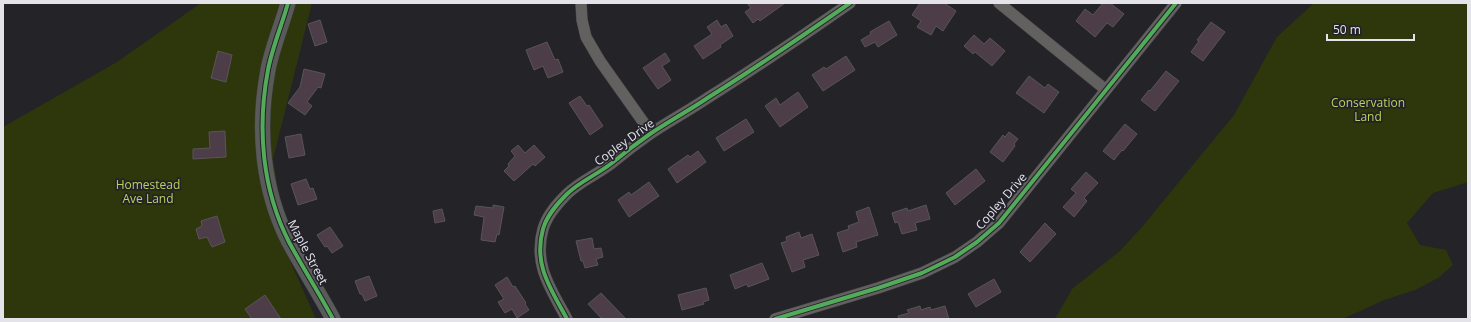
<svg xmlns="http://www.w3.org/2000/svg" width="1471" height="322" viewBox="0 0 1471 322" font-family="'Open Sans',sans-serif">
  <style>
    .green { fill: #2e370c }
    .building { fill: #4d3d48; stroke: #585558 }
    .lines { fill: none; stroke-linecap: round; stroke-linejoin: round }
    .street-casing { stroke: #403f42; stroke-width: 12 }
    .secondary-casing { stroke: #403f42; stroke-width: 16 }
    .street { stroke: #626160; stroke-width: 11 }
    .secondary { stroke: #5b5a5b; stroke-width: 15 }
    .cycleway-casing { stroke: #23212a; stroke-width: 6 }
    .cycleway { stroke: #51ab58; stroke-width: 4 }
    .labels { text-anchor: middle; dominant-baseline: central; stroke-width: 3.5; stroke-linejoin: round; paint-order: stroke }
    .park-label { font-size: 12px; fill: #b6d458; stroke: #23212a }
    .street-label { font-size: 12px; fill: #e3e3e9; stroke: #23212a }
  </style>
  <rect width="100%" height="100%" fill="#242328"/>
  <path class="green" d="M201,3H312L273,159L290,261L316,319H3V127L117,62Z
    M1314,3H1468V182L1433,193L1407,223L1420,245L1446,250L1453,265L1438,278L1415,290L1384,300L1347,317L1339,319H1055L1072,289L1120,251L1142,227L1234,115L1277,37Z"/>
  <path class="building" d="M747,3H785L760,21L758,19L753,23L745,12L751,8Z
    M920,3H944L956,11L943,31L936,26L931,35L917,27L921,21L912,15Z
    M1103,3H1110L1124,14L1113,27L1107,23L1095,37L1076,21L1085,9L1093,15Z
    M320,20L327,42L315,46L308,24Z
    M717,20L721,27L726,24L733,36L720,45L721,47L703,59L694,46L712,34L707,27Z
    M889,21L897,35L878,47L875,42L865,47L861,40L871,34L870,32Z
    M1211,22L1225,32L1203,61L1191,52L1199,41L1197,40Z
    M974,35L984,44L990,38L1005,51L992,66L975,52L973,54L964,46Z
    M547,42L555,60L558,59L563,72L548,78L543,66L534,70L526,50Z
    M218,51L232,55L226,82L211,78Z
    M665,53L670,61L662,66L671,80L658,89L643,68Z
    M846,56L855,70L823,91L812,75L824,67L826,69Z
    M304,69L325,74L321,88L318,87L307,102L312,106L305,115L288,103L300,87Z
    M1166,71L1179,81L1155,111L1141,100L1149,90L1150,91Z
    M1029,76L1045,88L1048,84L1059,92L1044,113L1016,93Z
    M798,92L808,107L780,127L765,106L776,98L780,105Z
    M580,96L587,106L589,105L603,126L590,135L569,103Z
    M746,119L754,132L724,151L716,138Z
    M1125,124L1137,134L1123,151L1122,150L1114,160L1103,151Z
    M225,131L226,157L193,159V149L210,148L209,132Z
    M1009,132L1018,139L1014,144L1015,146L1003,162L990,152L1003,135L1005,137Z
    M301,134L305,155L289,158L285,137Z
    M518,145L525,153L534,145L545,157L535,166L533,164L514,181L504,171L509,166L508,164L515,156L511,151Z
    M698,151L706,162L677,183L668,169L688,155L690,157Z
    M976,169L985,181L955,205L946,193Z
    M1086,172L1098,183L1084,198L1087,201L1074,217L1063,207L1076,193L1071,189Z
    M306,179L310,189L313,188L317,199L298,205L291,184Z
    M649,182L659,196L629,217L618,200L629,192L631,195Z
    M493,205L504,207L499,235L497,234L495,242L481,240L484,217L474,215L476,206L493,208Z
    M926,205L930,219L915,223L917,230L902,234L898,222L895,223L892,213L907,208L908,211Z
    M869,207L878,235L856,242L857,247L843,252L837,233L849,229L848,226L859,222L856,212Z
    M442,209L445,221L435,223L433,211Z
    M217,216L225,242L212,247L207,237L199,239L196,229L202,226L201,221Z
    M1045,223L1056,234L1030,262L1020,252Z
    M330,227L343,246L332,253L327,246L325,247L317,235Z
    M799,232L801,238L812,234L819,255L803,260L805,267L792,272L781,243L787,241L786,237Z
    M592,238L594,249L601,248L603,257L596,259L598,265L585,268L583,261H581L576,241Z
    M762,263L769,279L748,287L747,284L735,289L730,275Z
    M369,276L377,296L365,301L362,294H360L355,281Z
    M507,277L513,287L515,286L526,303L525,304L529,310L517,318L512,309L505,313L498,302L504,299L495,285Z
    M994,279L1001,292L976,307L968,294Z
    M706,288L709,300L703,302L704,304L682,310L678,295Z
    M601,293L626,319H602L588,304Z
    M265,295L281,319H252L245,309Z
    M920,306L921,310L930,307L931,310L945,306L949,319H899L898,316L909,313L907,310Z"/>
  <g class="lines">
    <g class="street-casing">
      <path id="street" d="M581,3L582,20L586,37L600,61L651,133
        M999,3L1106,90
        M567,319C551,289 533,265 543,229C547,215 557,204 567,194C579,182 598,174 612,163C624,153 637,143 650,134C669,121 690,110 709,97C757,67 804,35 850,3
        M775,319L878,288L922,273L955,257L977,242L999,223L1176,3"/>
    </g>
    <g class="secondary-casing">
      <path id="secondary" d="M288,3C282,25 272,48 268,70C257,128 262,189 289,242C303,268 319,293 333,319"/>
    </g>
    <use href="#street" class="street"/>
    <use href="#secondary" class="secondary"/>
    <g class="cycleway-casing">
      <path id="cycleway" d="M288,3C282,25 272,48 268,70C257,128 262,189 289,242C303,268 319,293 333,319
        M567,319C551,289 533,265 543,229C547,215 557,204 567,194C579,182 598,174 612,163C624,153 637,143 650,134C669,121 690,110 709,97C757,67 804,35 850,3
        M775,319L878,288L922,273L955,257L977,242L999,223L1176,3"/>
    </g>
    <use href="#cycleway" class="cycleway"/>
  </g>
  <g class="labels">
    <g class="park-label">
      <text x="1368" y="102">Conservation<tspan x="1368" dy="14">Land</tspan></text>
      <text x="148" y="184">Homestead<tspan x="148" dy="14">Ave Land</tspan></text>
    </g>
    <g class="street-label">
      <text transform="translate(624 142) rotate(-36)">Copley Drive</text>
      <text transform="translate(1001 201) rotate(-49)">Copley Drive</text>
      <text transform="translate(308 252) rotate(62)">Maple Street</text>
    </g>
  </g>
  <rect width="1471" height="322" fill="none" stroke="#e3e3e9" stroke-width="8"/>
  <path d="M1327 34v6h87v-6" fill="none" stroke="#e3e3e9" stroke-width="2"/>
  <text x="1333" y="34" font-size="12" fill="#e3e3e9" stroke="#23212a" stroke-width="3" paint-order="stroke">50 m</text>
</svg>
